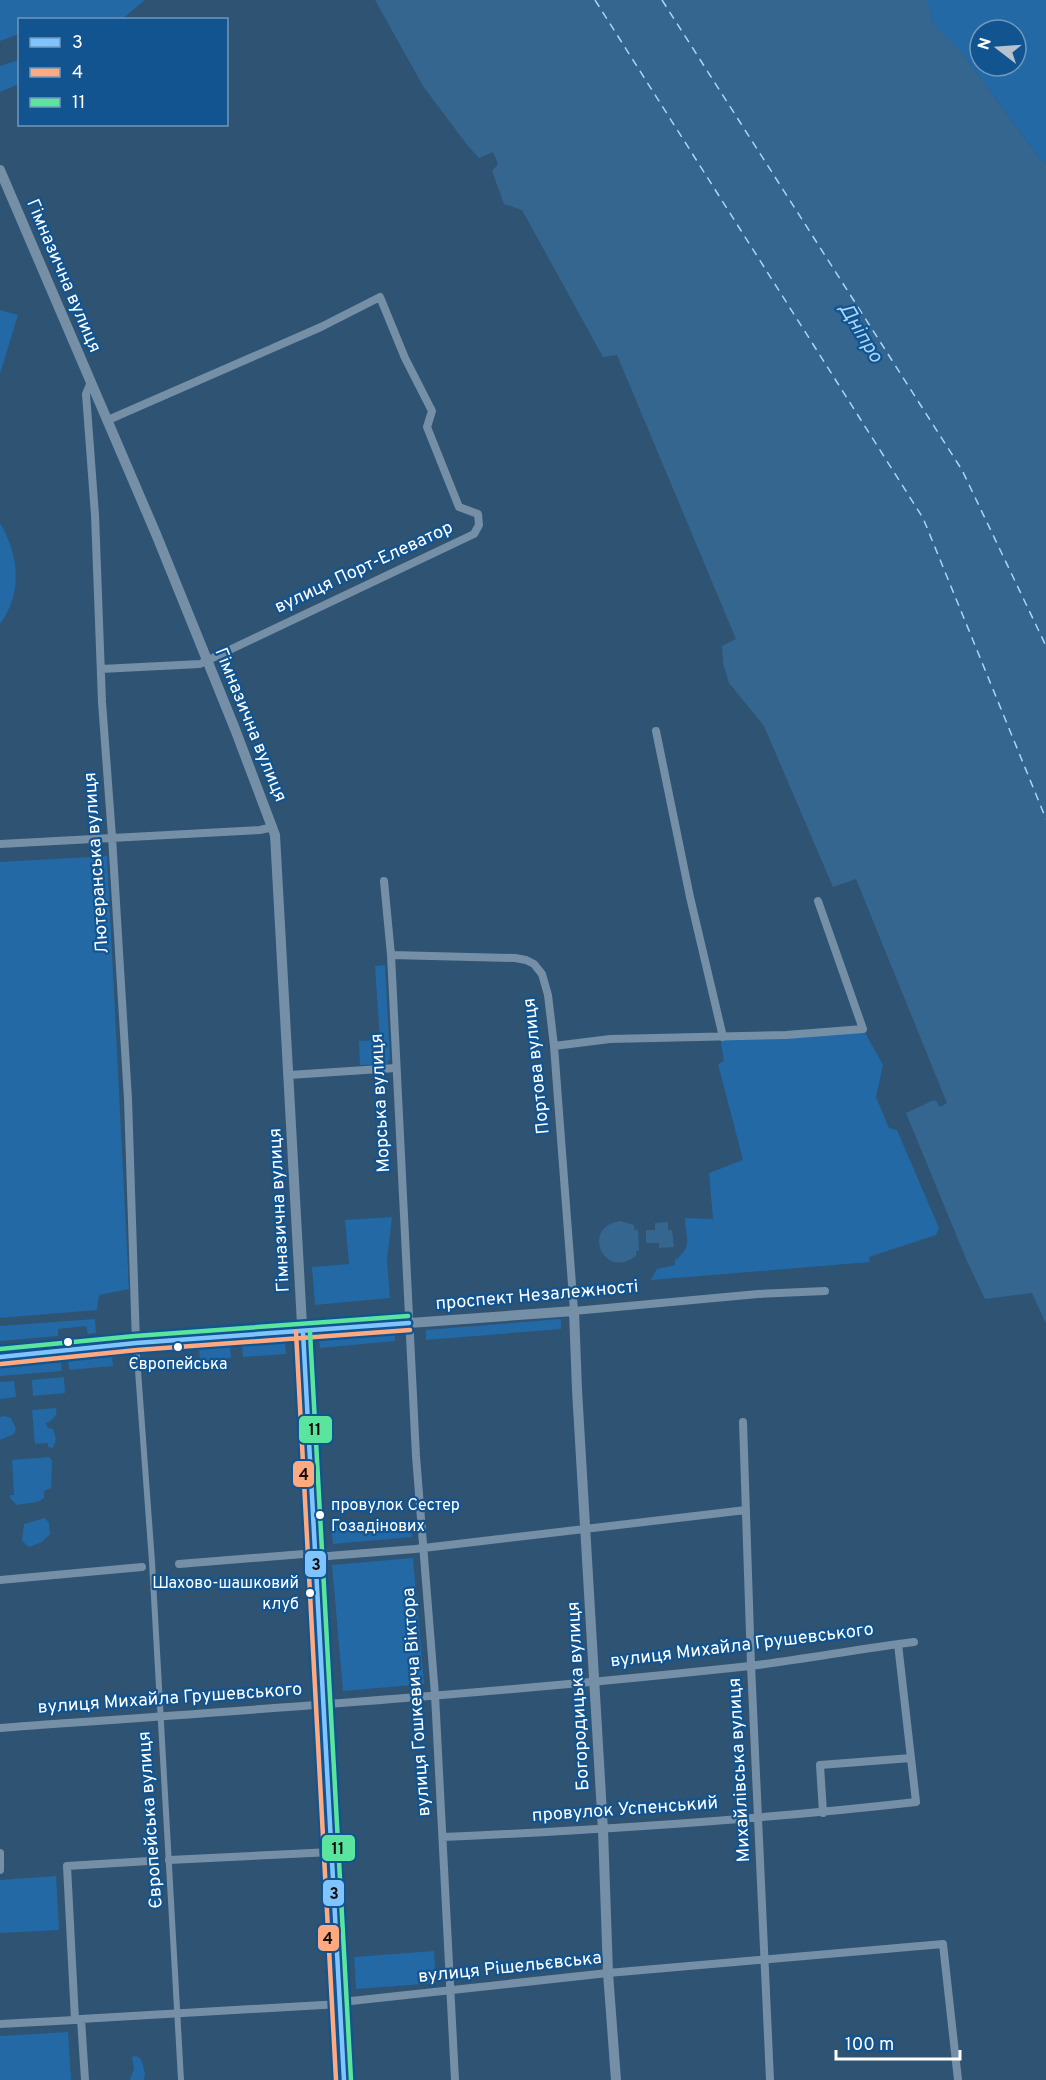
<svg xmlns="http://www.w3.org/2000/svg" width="1046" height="2080" viewBox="0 0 1046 2080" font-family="Overpass,sans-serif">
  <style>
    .green { fill: #2269a6; fill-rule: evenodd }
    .water { fill: #356690 }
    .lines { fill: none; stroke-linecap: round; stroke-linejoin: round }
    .ferry { stroke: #a8d5f9; stroke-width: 1.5; stroke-dasharray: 8 6; stroke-linecap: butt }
    .pedestrian { stroke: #758fa6; stroke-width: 6 }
    .minor { stroke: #758fa6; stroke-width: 8 }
    .tertiary { stroke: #758fa6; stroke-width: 10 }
    .bus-1-casing { stroke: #115490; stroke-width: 9 }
    .bus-2-casing { stroke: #115490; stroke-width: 9 }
    .bus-3-casing { stroke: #115490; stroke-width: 9 }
    .bus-1 { stroke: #80c4ff; stroke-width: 4.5 }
    .bus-2 { stroke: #ffa980; stroke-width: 4.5 }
    .bus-3 { stroke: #5ae49d; stroke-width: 4.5 }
    .bus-dot { fill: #fff; stroke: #115490; stroke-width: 2 }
    .labels { text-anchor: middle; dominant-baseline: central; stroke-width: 4.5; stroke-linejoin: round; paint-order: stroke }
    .bus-label { font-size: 16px; fill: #fff; stroke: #115490 }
    .street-label { font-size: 18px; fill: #fff; stroke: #115490 }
    .water-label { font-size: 20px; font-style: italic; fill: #a8d5f9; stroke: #115490 }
    .line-badge { stroke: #115490; stroke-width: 2 }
    .pale-badge-label { font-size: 16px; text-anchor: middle; font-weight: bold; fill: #111 }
  </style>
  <rect width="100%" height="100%" fill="#2e5373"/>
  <path class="green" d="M0,0H145L122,19L20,20L19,34L0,41Z
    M927,0H1046V164L1037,155L963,54L934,25ZM980,30H1016V66H980Z
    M19,60V84L0,92V66Z
    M0,310L18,315L0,374Z
    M0,523C19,555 23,593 0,624Z
    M107,856L129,1289L99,1295L97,1310L0,1318V862Z
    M385,965L390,1059L387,1064L360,1065L359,1041L380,1040L375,966Z
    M863,1029L883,1065L876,1097L889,1128L897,1130L939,1228L936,1235L869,1257L870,1262L651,1280L657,1269L675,1265V1260C694,1246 685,1238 685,1218L713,1219L709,1173L743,1160L718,1064L724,1061L720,1037Z
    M392,1217L387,1260L390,1298L315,1305L312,1267L349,1264L345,1220Z
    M95,1319L96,1333L88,1334L86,1326L58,1329V1336L0,1341V1326Z
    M561,1319V1329L426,1340V1330Z
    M395,1333V1341L320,1348L319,1340Z
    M285,1342L286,1354L243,1357L242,1345Z
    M230,1346L231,1358L200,1361L199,1349Z
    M112,1356L113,1366L69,1370L68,1359Z
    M61,1360L62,1371L0,1376V1365Z
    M64,1377L65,1393L33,1396L32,1380Z
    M14,1381L16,1397L0,1399V1382Z
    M56,1408C58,1417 53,1419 46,1423L48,1428L53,1429L56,1439L53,1448L48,1447V1443L35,1444L32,1410Z
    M5,1416L11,1418L16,1429L14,1434L0,1440V1417Z
    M49,1457L52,1460L51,1488L44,1491V1498L37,1502L17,1505L10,1498V1495H14L12,1460Z
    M45,1518L49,1523L50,1534L42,1542L29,1547L22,1541L24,1524Z
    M411,1520L412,1537L333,1544L331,1526Z
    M413,1558L424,1684L343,1691L332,1565Z
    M56,1876L59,1930L0,1933V1880Z
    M434,1951L436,1983L356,1989L354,1957Z
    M68,2032L71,2080H0V2036Z
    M136,2056L141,2059L145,2073L144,2080H130L134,2069L132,2057Z"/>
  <path class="water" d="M375,0H927L934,25L963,54L1037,155L1046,164V1324L1032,1293L985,1299L967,1261L906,1113L934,1100L936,1101L940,1107L947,1103L856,879L833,887L764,726L729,683L723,663L722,646L736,639L617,355L603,357L522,210L504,204L492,171L498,164L493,152L479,158L468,146L423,86Z
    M620,1221L634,1225V1230H638L639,1251H636V1256C604,1281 580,1227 620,1221Z
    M668,1222V1230H672L674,1247L659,1248V1243H646V1230H655V1223Z"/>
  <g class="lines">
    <path class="ferry" d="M595,0L923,518L1046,819
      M662,0L962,470L1046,646"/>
    <path class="pedestrian" d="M136,1343L152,1562L181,2080"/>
    <path class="minor" d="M91,382L86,394L95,515L102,702L112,837L128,1099L136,1343
      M101,669L200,664L474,534L479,525L478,514L459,507L427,427L432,411L405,358L380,297L321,327L108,420
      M656,731L690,897L723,1037
      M0,844L260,830L273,827
      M384,881L391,955L416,1456L435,1695L455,2080
      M391,955L515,958L526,960L534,964L542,974L548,995L554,1046L574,1311L758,1294L825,1291
      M554,1046L610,1039L786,1035L863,1029L818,901
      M289,1075L396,1068
      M743,1422L751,1665L770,2080
      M316,1557L415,1549L746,1510
      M179,1564L316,1553
      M0,1580L142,1567
      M0,1728C250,1710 501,1693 750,1666C805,1659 859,1649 914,1642
      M823,1813L820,1765L911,1758
      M443,1837C601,1830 758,1820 916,1802L898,1644
      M0,1853V1870
      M169,1860L332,1852
      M81,2019L340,2004L351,2001L608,1973L943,1944L958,2080
      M75,2020L67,1866L149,1861
      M76,2020L81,2019L85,2080
      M0,2024L75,2020"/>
    <path class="tertiary" d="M0,170L156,534L235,729L275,835L306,1397L318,1586L344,2080
      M0,1357L176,1340L574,1311L577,1390L603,1830L608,1973L616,2080"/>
    <g class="bus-1-casing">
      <path id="bus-1" d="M303,1332L344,2080
        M0,1357L136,1343L409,1323"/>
    </g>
    <g class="bus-2-casing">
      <path id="bus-2" d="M296,1332L336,2080
        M1,1364L137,1350L410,1330"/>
    </g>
    <g class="bus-3-casing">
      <path id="bus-3" d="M310,1332L351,2080
        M0,1349L135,1336L408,1316"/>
    </g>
    <use href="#bus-1" class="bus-1"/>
    <use href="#bus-2" class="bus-2"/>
    <use href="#bus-3" class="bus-3"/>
  </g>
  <g class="bus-dot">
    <circle cx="68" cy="1342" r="5"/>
    <circle cx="178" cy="1347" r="5"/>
    <circle cx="320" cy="1515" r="5"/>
    <circle cx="310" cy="1593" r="5"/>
  </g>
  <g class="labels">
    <g class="bus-label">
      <text x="178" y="1365">Європейська</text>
      <text x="331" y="1506" text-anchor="start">провулок Сестер<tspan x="331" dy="21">Гозадінових</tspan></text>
      <text x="299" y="1584" text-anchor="end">Шахово-шашковий<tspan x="299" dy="21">клуб</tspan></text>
    </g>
    <g class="street-label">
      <text transform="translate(63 276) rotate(67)">Гімназична вулиця</text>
      <text transform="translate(364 568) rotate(-25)">вулиця Порт-Елеватор</text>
      <text transform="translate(250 725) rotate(68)">Гімназична вулиця</text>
      <text transform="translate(97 863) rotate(-94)">Лютеранська вулиця</text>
      <text transform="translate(537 1066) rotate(-96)">Портова вулиця</text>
      <text transform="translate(381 1103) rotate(-93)">Морська вулиця</text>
      <text transform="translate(280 1210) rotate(-93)">Гімназична вулиця</text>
      <text transform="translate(537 1296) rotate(-5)">проспект Незалежності</text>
      <text transform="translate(742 1646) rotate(-7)">вулиця Михайла Грушевського</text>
      <text transform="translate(579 1696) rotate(-93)">Богородицька вулиця</text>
      <text transform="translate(170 1699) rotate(-4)">вулиця Михайла Грушевського</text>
      <text transform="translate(417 1702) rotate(-94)">вулиця Гошкевича Віктора</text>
      <text transform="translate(740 1770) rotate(-93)">Михайлівська вулиця</text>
      <text transform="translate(625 1810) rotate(-4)">провулок Успенський</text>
      <text transform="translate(151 1820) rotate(-94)">Європейська вулиця</text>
      <text transform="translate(510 1968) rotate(-6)">вулиця Рішельєвська</text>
    </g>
    <g class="water-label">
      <text transform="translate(860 333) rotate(59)">Дніпро</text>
    </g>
  </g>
  <g class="line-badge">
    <rect x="298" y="1415" width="35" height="29" rx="6" fill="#5ae49d"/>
    <rect x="292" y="1460" width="23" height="28" rx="6" fill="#ffa980"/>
    <rect x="304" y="1550" width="23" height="28" rx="6" fill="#80c4ff"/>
    <rect x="321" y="1834" width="35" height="28" rx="6" fill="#5ae49d"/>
    <rect x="322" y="1879" width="23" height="28" rx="6" fill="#80c4ff"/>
    <rect x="317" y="1924" width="23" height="28" rx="6" fill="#ffa980"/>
  </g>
  <g class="pale-badge-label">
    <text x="315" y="1435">11</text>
    <text x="304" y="1480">4</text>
    <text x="316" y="1570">3</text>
    <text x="338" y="1854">11</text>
    <text x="334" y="1899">3</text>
    <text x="328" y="1944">4</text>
  </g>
  <rect x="18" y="18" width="210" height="108" fill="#115490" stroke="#7098bc" stroke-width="1.5"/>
  <rect x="30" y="38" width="30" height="9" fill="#80c4ff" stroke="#7098bc" stroke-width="1.5"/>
  <text x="72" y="48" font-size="18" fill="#ffffff">3</text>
  <rect x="30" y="68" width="30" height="9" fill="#ffa980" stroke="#7098bc" stroke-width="1.5"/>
  <text x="72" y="78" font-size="18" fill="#ffffff">4</text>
  <rect x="30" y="98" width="30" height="9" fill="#5ae49d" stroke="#7098bc" stroke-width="1.5"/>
  <text x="72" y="108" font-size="18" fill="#ffffff">11</text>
  <g transform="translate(998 48) rotate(287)"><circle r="28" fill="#115490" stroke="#7098bc" stroke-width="1.5"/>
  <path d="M0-4.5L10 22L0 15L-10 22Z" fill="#b6c3ce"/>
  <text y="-9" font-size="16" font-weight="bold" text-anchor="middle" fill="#ffffff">N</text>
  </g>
  <path d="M836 2050v9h124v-9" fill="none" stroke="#ffffff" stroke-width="3"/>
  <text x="845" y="2050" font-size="18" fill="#ffffff" stroke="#115490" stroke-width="4.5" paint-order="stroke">100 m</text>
</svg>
